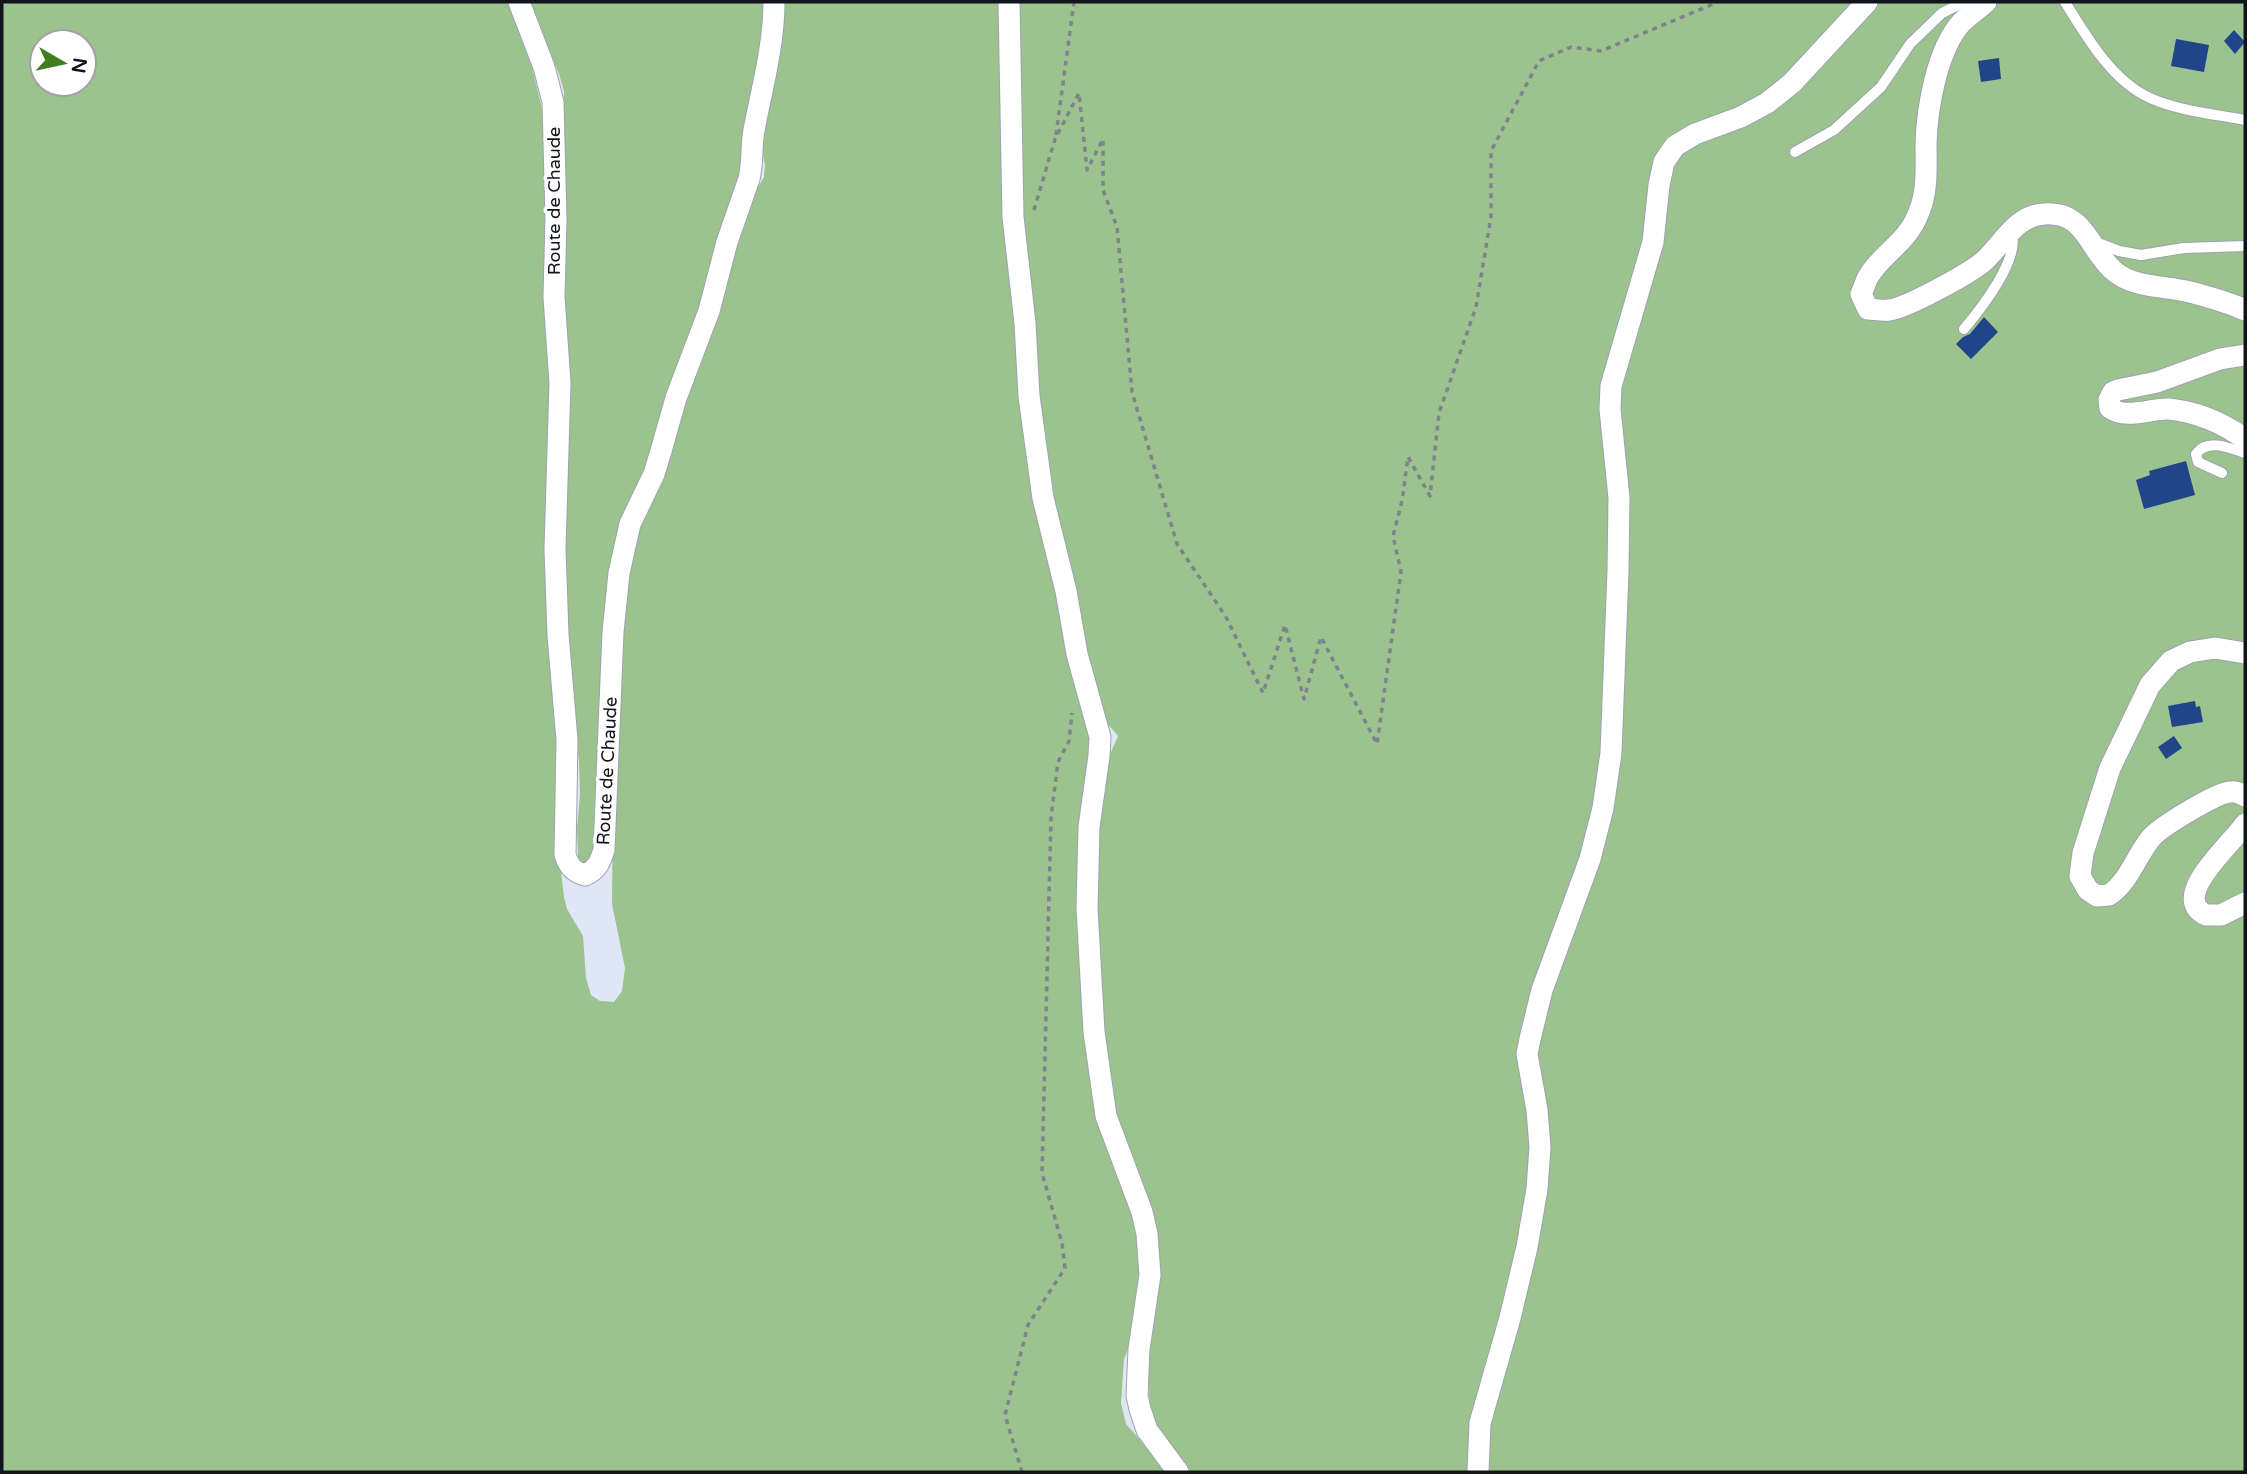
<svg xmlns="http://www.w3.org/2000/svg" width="2247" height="1474" viewBox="0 0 2247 1474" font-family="'Varela Round',sans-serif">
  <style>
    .green { fill: #9cc28e; fill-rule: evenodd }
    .building { fill: #21458a }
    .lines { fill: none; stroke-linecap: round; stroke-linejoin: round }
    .lane-casing { stroke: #9ba3b2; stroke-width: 12 }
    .street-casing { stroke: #9ba3b2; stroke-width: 23 }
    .path { stroke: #7e848f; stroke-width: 3.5; stroke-dasharray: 5 5; stroke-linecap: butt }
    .lane { stroke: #fff; stroke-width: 10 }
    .street { stroke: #fff; stroke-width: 21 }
    .labels { text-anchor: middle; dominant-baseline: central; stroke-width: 7; stroke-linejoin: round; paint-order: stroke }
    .street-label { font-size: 18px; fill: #11141a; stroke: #fff }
  </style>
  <rect width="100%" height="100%" fill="#dfe7f7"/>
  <path class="green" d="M2,2H512L527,46L546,125L558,686V845L564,897L567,909L583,936L586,978L591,995L600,1001L614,1002L622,991L625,968L612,904L613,788L621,686L617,635L635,535L691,379L738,238L752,198L764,177L765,165L761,145L781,2H1001L1007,217L1090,728L1089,1006L1136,1211L1143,1284L1134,1331L1124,1360L1121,1403L1126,1424L1169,1472H2ZM42,42H84V84H42Z
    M529,2H767V35L743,134L741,172L707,300L635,494L596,861L582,864L578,857L577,829L580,795L579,761L566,659L563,171L564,91L559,74Z
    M1014,2H2245V1472H1186L1162,1437L1150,1408L1147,1361L1155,1293L1105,1063L1093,892L1105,766L1118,736L1103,719L1052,507L1024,269Z"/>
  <path class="building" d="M2234,30L2245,42L2235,54L2224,41Z
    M2176,39L2209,45L2204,72L2171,66Z
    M1999,58L2001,79L1981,82L1978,61Z
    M1984,317L1998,332L1971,359L1956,344L1963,337L1970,334Z
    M2186,461L2195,495L2144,509L2136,480L2150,475L2149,471Z
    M2195,701L2196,707L2200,706L2203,722L2172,727L2168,706Z
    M2174,736L2182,748L2166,759L2158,747Z"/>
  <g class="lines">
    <g class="lane-casing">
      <path id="lane" d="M2065,2C2086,36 2112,81 2150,98C2179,111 2214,114 2245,120
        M1795,152L1834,130L1881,87L1910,44L1942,13L1964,2
        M2093,241L2119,251L2141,255L2184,248L2245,246
        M1964,329C1980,310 2022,257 2011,232
        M2222,473L2198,462L2196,454C2207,438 2230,448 2245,453"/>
    </g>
    <g class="street-casing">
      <path id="street" d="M519,2L544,67L553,102L556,219L554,297L560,383L555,549L558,635L567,740L565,855C569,866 573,872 585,875C597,870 600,862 604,850L613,632L619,573L630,524L654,474L661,451L676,398L709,311L727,242L749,179C753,163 751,146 754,130C762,88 774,45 774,2
        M1009,2L1013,217L1025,323L1029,396L1043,498L1066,591L1077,654L1100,737L1099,756L1089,827L1087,908L1094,1032L1106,1116L1142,1212L1147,1234L1150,1275L1139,1349L1137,1396L1140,1409L1147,1430L1178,1472
        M1986,2C1978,9 1969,15 1961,23C1937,50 1927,108 1926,144C1926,166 1928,191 1919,212C1908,242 1885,251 1870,274C1866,279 1864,288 1861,294L1868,309C1874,309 1882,311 1889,310C1907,308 1968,274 1983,262C2002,245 2016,215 2044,214C2086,211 2088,249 2114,271C2133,288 2166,286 2190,292C2209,297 2228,302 2245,310
        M2245,355L2220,359L2157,382L2118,390L2113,392L2109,400L2110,408C2127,420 2151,408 2169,409C2197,412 2223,423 2245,439
        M2245,653L2215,648L2190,652L2171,661L2150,685L2110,768L2083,853L2080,876L2088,890L2097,896L2109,895C2129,882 2136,856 2151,838C2160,827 2216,793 2230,792C2236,791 2240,793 2245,796
        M2245,824C2233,843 2168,897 2206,915H2221L2245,903
        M1478,1472L1480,1423L1510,1318L1527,1247L1537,1189L1540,1147L1537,1110L1527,1054L1530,1039L1542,990L1590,859L1603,808L1611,753L1618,571L1619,498L1610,409L1611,386L1653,242L1659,185L1664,162L1675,146L1695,134L1741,117L1767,103L1792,83L1867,2"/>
    </g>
    <path class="path" d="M1056,135L1074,2
      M1034,210L1055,139L1079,93L1087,170L1103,139V190L1117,227L1132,392L1177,544L1226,617L1263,693L1285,625L1304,699L1321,637L1377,744L1401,572L1393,536L1402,501L1408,457L1430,496L1439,413L1476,307L1491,217V151L1539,61L1571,47L1601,51L1718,2
      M1022,1472L1005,1415L1028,1325L1065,1268L1062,1243L1042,1173L1051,818L1058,762L1069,741L1072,713"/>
    <use href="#lane" class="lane"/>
    <use href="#street" class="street"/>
  </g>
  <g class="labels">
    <g class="street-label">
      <text transform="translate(554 201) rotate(-90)">Route de Chaude</text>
      <text transform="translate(607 771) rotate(-87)">Route de Chaude</text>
    </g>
  </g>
  <rect width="2247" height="1474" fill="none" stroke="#11141a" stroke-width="7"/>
  <g transform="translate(63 63) rotate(99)"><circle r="33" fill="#ffffff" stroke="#a0a1a3" stroke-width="2"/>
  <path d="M0-5L12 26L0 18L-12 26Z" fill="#3f7f1f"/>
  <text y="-10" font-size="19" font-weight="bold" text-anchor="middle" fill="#11141a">N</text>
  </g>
</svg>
